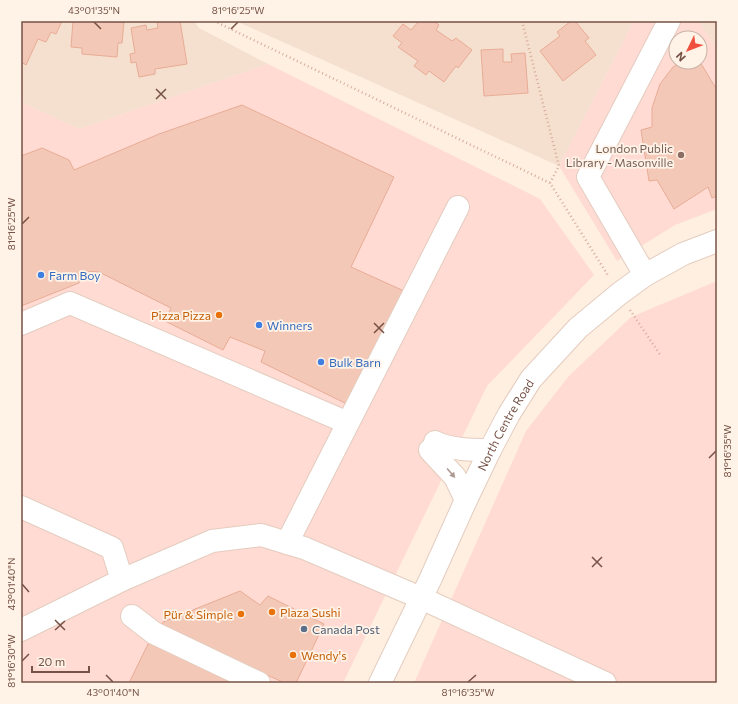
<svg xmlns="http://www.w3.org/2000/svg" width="738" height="704" viewBox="0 0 738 704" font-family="Commissioner,sans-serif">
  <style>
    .residential { fill: #f5dfce }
    .commercial { fill: #ffdbd3; fill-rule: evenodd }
    .building { fill: #f4c8b6; stroke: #e8ac96 }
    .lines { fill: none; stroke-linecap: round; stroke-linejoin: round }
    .minor-casing { stroke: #e4ccbf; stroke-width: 24 }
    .path { stroke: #d9ab9a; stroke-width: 2.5; stroke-dasharray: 1 3; stroke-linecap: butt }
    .minor { stroke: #fff; stroke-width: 22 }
    .oneway { fill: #ad9790 }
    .ticks { fill: none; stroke: #765246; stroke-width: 1.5 }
    .education-dot { fill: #8d6e63; stroke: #fff3e8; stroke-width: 1.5 }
    .shop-dot { fill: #3f7fe0; stroke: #fff3e8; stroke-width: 1.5 }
    .food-dot { fill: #e8710a; stroke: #fff3e8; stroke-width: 1.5 }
    .service-dot { fill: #5c6f8a; stroke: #fff3e8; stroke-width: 1.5 }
    .labels { text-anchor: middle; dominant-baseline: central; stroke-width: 3.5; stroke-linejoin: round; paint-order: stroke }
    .education-label { font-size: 12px; fill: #785e54; stroke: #fff3e8; text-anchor: end }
    .shop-label { font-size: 12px; fill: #366cbe; stroke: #fff3e8; text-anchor: start }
    .food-label { font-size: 12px; fill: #c56008; stroke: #fff3e8; text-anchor: end }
    .street-label { font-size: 12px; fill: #765246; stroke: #fff3e8 }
    .service-label { font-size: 12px; fill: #4e5e75; stroke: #fff3e8; text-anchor: start }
    .neatline { fill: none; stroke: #765246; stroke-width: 1.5 }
    .ticks-label { font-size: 10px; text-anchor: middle; fill: #765246 }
  </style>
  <rect width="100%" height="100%" fill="#feefe0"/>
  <path class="residential" d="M21,21H194L199,28L268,64L79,129L21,102Z
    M236,21H634L559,166Z
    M699,21H717V50Z"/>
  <path class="commercial" d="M634,21H699L717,50V209L675,225L617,261L559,166ZM676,38H700V62H676Z
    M268,64L540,199L594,275L487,386L343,683H21V102L79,129Z
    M717,281V683H414L526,431L568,377L631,317Z"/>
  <path class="building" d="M21,21H62L56,34L51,32L46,42L38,39L26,65L21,62Z
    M73,21L124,22L122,43H118L117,57L82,54V48L71,47Z
    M157,21H180L187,64L155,69V74L139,77L136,62L131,63L130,54L135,53L131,28L146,25L147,30L158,28Z
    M419,21H433L439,25L436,30L452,41L456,38L472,50L458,68L456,66L444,82L429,71L426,75L414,66L418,61L398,47L402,43L393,36L403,24L411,30Z
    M571,21H575L589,38L585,41L596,55L563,81L540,51L560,36L557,32Z
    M503,49V62H512L511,54L525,53L528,93L484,96L481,50Z
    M682,62H700L717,90V196L712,198L708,187L674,209L657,180L649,181L641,130L652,127V108L660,84L673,67Z
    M242,105L394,177L351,267L404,291L349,405L261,362L265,351L230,337L223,350L165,321L171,308L99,272L85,271L79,283L21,306V156L42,148L69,160L74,170L159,134Z
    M240,591L260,605L268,596L324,624L296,683H285L160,628L163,622Z
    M150,640L238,683H129Z"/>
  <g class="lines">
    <g class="minor-casing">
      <g id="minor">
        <path d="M645,275L588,177L669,21"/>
        <path d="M21,324L70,303L348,423"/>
        <path d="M435,442C450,450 473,450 490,450"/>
        <path d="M430,450L455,477L466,500"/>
        <path d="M21,507L112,548L122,580"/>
        <path d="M287,543L458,207"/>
        <path d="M132,616L154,633L259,683"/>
        <path d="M21,630L122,580L212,541L261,535L304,548L421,598L605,683"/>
        <path id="s1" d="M380,683L430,580L466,500L490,450L509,414L531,379L578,328L619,294L645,275L683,254L717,241"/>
      </g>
    </g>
    <path class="path" d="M214,21L550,183L609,277
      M522,21L559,166L550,183
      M630,310L661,356"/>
    <use href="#minor" class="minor"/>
  </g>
  <defs><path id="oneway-solid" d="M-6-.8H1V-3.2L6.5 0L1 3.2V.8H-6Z"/></defs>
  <use class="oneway" href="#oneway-solid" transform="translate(451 473) rotate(49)"/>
  <path class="ticks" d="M94,22L101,29M231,29L238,22M156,89L166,99M156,99L166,89M22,224L29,217M374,323L384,333M374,333L384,323M709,458L716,451M592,557L602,567M592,567L602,557M22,584L29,592M55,620L65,630M55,630L65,621M22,661L29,654M106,675L113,682M468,682L476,675"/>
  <circle class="education-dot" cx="681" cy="155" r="4"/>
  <g class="shop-dot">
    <circle cx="41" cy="275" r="4"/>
    <circle cx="259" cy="325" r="4"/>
    <circle cx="321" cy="362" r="4"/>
  </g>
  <g class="food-dot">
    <circle cx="219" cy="315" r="4"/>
    <circle cx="272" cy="612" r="4"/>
    <circle cx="241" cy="614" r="4"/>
    <circle cx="293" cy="655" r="4"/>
  </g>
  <circle class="service-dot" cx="304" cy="629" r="4"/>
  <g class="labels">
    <g class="education-label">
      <text x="673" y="148">London Public<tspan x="673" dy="14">Library - Masonville</tspan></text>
    </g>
    <g class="shop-label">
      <text x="49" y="275">Farm Boy</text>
      <text x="267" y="325">Winners</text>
      <text x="329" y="362">Bulk Barn</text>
    </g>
    <g class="food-label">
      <text x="211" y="315">Pizza Pizza</text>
      <text x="280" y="612" text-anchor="start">Plaza Sushi</text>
      <text x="233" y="614">Pür &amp; Simple</text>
      <text x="301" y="655" text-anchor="start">Wendy's</text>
    </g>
    <g class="street-label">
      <text stroke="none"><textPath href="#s1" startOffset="287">North Centre Road</textPath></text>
    </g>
    <g class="service-label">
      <text x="312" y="629">Canada Post</text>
    </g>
  </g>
  <rect width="738" height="704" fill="none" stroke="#fff3e8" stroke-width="44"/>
  <g transform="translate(688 50) rotate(227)"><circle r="19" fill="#fff3e8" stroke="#c8b3a7"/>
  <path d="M0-3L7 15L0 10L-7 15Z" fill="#ef513e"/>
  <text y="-6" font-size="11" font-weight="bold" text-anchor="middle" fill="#765246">N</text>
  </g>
  <path d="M32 666v6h57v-6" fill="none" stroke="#765246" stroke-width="2"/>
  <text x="38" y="666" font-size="12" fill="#765246" stroke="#fff3e8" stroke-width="3" paint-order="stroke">20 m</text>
  <rect x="22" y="22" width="694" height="660" class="neatline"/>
  <g class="ticks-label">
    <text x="94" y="14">43°01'35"N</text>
    <text x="238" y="14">81°16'25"W</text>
    <text transform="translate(11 224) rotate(-90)" y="4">81°16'25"W</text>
    <text transform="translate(727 451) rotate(-90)" y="4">81°16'35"W</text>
    <text transform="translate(11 584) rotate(-90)" y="4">43°01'40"N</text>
    <text transform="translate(11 661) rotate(-90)" y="4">81°16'30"W</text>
    <text x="113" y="696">43°01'40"N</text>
    <text x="468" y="696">81°16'35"W</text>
  </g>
</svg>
